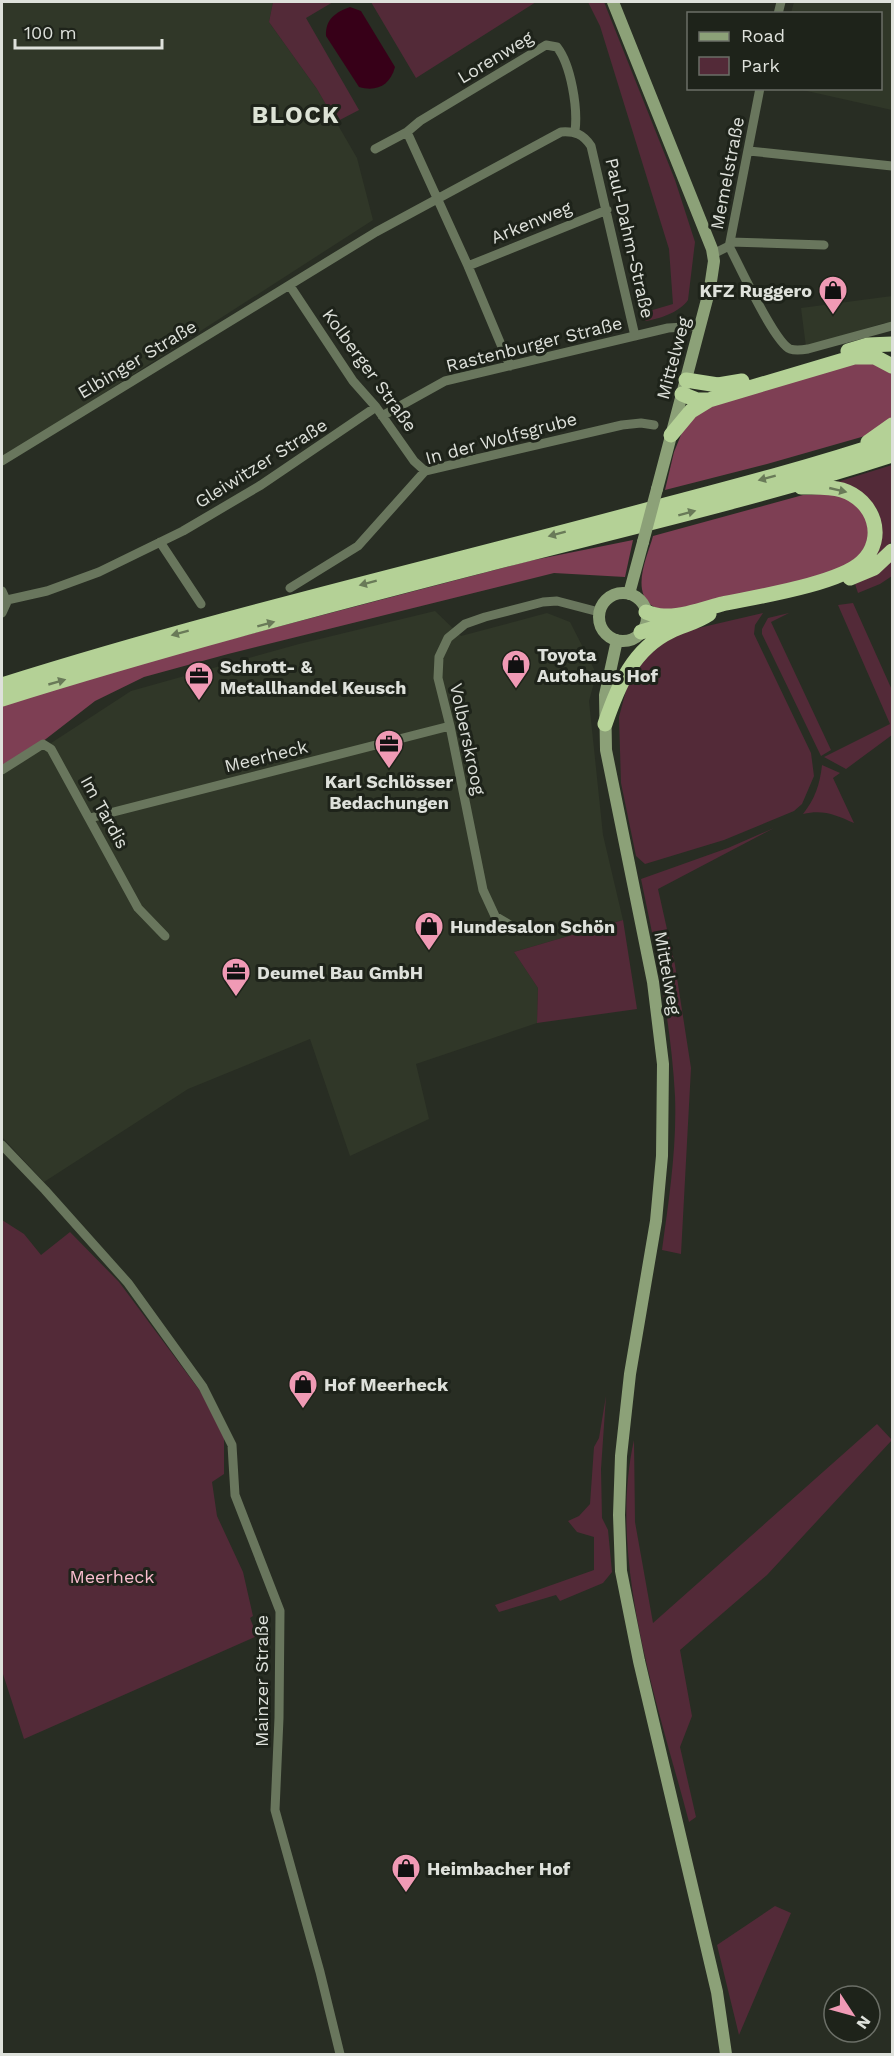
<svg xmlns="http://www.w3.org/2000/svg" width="894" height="2056" viewBox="0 0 894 2056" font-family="'Work Sans',sans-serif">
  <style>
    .built { fill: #303728 }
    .green { fill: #532a38 }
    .forest { fill: #7e3f54 }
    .water { fill: #370018 }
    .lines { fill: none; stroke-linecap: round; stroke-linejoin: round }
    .minor { stroke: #69765d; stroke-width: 9 }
    .secondary { stroke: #8ca178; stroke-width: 12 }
    .trunk { stroke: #b4d196; stroke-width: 15 }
    .secondary-bridge { stroke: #8ca178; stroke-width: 12 }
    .oneway { fill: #697a58 }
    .labels { text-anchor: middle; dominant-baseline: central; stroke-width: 6; stroke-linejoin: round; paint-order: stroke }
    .street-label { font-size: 18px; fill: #dee1db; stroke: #1e231a }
    .poi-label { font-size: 18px; font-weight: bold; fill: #dee1db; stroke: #1e231a; text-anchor: start }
    .park-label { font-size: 18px; fill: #fabecf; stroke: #1e231a }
    .district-label { font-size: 24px; font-weight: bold; letter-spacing: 1.5px; fill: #dde3d6; stroke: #1e231a }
  </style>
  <rect width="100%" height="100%" fill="#282d23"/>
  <path class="built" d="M2,2H273L269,22L317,89L357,158L373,220L2,459Z
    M794,2H892V110L798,89L880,88V14L791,13Z
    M892,296V323H884L806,347L801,308Z
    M435,611L461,636L547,613L570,622L594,669V683L589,701L603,835L623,920L514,952L538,988L537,1023L416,1064L429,1119L350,1156L310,1039L188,1089L44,1182L2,1137V775L131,691L299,644Z"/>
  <path class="green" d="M273,2H333L306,18L359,110L336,122L317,89L269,22Z
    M371,2H536L416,78Z
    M588,2H604L675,180L695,242L688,300C680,312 659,319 646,321L639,314L673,304L669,249L600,26Z
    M892,465V540L889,545L868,563C872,551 880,532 880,521C881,500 849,490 834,483Z
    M892,561V576L880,584L858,593L855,584L870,577Z
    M853,603L892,690V735L846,769L824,757L890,724L838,605Z
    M763,613L755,625L754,634L811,753L814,776L802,804L794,811L724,840L645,864L636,856L621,783L619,717L628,683L646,658L661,645L674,636L690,630Z
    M789,613L771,622L831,750L821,756L762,634V629L768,618Z
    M822,765L840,773L833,778L854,823C836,815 823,809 803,814C815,799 820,784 822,765Z
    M774,828L658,889L675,965L691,1068L681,1254L662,1250C669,1199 677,1147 675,1096C671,1022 656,951 641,879L728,848Z
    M623,920L637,1009L537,1023L538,988L514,952Z
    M2,1220L24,1234L41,1255L70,1232L119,1282L206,1399L224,1433V1474L212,1482L217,1516L243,1572L253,1616L250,1618L257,1636L24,1739L2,1671Z
    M606,1396L601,1469L602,1518L608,1530L612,1572L603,1583L560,1601L556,1595L499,1612L495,1605L594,1570V1537L577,1532L568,1521L579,1516L590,1504L594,1447L599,1438Z
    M877,1424L892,1440L767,1575L680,1650L692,1716L680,1747L696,1817L689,1822C658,1704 607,1561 634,1440L635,1522L653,1623Z
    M775,1906L791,1913L739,2035L717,1945Z"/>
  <path class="forest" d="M862,360L886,368L892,375V416L886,425L865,436L767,464L665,490L674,452L685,425L703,408Z
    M825,494L839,495L858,505L869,522V539L859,556L831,575L669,612C664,610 656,609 651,605C631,589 648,555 653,536L803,495Z
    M633,540L625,577L554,573L228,654L144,677L95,701L42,742L2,767V705L151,660L529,561Z"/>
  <path class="water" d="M350,7L361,11L395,67C390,86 376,92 359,87L326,36C325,19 336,12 350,7Z"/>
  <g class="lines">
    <path class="minor" d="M778,14L781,2
      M407,132L468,266L510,366
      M375,149L407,132L420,121L546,45L557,47C571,65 578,108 575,131
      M749,151L892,166
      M730,242L824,245
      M729,246C739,265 774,342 790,349C796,351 802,350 808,349L892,326
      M713,254L729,246L730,242L760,88
      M468,266L607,210
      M290,286L353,381L376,407L414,461L425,471
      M382,416L445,381L668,328L700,326
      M2,461L376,232L561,132C575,131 583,134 591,146L635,336
      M160,542L201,604
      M290,588L358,546L425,471L622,425L641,423L654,425
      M2,591L7,602L2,613
      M7,600L47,591L99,572L183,531L261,485L376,407
      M2,770L43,744L51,749L138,908L165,936
      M90,818L450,726
      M510,925L495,916L483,890L450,726L438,678L439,657L448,638L465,624L485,617L543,602L557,601L599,612
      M2,1145L45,1190L128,1283L203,1387L232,1445L235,1495L280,1611L279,1718L275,1810L320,1972L340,2054"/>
    <path class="secondary" d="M613,2L712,249L714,261L710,288L657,489
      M599 617a24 24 0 1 1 48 0a24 24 0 1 1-48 0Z
      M629,594L643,542
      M617,640L605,695L606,750L653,982L663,1064L662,1156L656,1221L630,1374L621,1456L619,1515L621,1571L639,1661L717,1992L726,2054"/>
    <path class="trunk" d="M848,351L868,345L892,344
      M686,380L718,385L742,381
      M682,394L697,400H709
      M671,435L691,411L709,400L854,357H875L892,366
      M868,442L892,425
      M850,578L874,568L892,551
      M646,612C651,614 658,616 664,616C682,617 704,609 722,604C755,597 839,584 862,562C887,538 874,500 842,490C829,486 815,487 801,487
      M641,632L679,621
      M2,685C220,616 444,565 665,505C741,485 817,465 892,440
      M2,699C158,650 317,608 476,567C615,531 756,499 892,455
      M605,724C618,686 633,649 671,631C684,625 697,622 709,614"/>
    <path class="secondary-bridge" d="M643,542L657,489"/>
  </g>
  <defs><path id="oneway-solid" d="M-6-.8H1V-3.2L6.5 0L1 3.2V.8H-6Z" transform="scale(1.5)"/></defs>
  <g class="oneway">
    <use href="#oneway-solid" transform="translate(767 478) rotate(165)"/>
    <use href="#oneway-solid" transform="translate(838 490) rotate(13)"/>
    <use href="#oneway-solid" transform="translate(687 513) rotate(-15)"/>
    <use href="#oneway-solid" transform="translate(557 534) rotate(165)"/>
    <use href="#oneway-solid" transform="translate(368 583) rotate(165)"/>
    <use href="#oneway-solid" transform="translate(266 624) rotate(-15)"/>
    <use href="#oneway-solid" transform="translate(180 633) rotate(165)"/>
    <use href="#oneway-solid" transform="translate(57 682) rotate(-16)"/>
  </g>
  <defs>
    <g id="shop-pin" transform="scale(1.5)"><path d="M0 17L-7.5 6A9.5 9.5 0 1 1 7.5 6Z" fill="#f09ab5" stroke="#1e231a"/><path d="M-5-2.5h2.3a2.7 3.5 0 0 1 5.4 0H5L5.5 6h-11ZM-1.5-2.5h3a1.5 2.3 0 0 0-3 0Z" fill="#111"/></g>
    <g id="office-pin" transform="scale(1.5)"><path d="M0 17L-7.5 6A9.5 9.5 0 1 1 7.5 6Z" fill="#f09ab5" stroke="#1e231a"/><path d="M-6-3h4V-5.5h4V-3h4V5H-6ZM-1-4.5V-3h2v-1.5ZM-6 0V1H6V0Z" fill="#111"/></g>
  </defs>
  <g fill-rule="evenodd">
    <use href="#shop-pin" x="833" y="290"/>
    <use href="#shop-pin" x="516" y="664"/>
    <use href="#office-pin" x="199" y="676"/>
    <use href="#office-pin" x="389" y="744"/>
    <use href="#shop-pin" x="429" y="926"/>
    <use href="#office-pin" x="236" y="972"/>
    <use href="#shop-pin" x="303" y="1384"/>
    <use href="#shop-pin" x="406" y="1868"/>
  </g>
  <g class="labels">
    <g class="street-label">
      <text transform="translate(495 57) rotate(-31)">Lorenweg</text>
      <text transform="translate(727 173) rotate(-79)">Memelstraße</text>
      <text transform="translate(531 222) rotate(-22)">Arkenweg</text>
      <text transform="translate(630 238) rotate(77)">Paul-Dahm-Straße</text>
      <text transform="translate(534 344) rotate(-14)">Rastenburger Straße</text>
      <text transform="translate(673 358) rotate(-75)">Mittelweg</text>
      <text transform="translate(137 359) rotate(-31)">Elbinger Straße</text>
      <text transform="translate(370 370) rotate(54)">Kolberger Straße</text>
      <text transform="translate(501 438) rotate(-15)">In der Wolfsgrube</text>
      <text transform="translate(261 463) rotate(-32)">Gleiwitzer Straße</text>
      <text transform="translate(468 739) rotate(78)">Volberskroog</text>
      <text transform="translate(266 756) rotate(-14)">Meerheck</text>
      <text transform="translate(105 812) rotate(61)">Im Tardis</text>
      <text transform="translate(668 973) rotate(80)">Mittelweg</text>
      <text transform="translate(261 1681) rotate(-90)">Mainzer Straße</text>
    </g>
    <g class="poi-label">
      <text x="812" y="290" text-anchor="end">KFZ Ruggero</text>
      <text x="537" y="654">Toyota<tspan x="537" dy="21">Autohaus Hof</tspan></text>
      <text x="220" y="666">Schrott- &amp;<tspan x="220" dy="21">Metallhandel Keusch</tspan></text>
      <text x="389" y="781" text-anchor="middle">Karl Schlösser<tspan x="389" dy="21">Bedachungen</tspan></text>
      <text x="450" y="926">Hundesalon Schön</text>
      <text x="257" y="972">Deumel Bau GmbH</text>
      <text x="324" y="1384">Hof Meerheck</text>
      <text x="427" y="1868">Heimbacher Hof</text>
    </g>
    <g class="park-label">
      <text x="112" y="1576">Meerheck</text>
    </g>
    <g class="district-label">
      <text x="296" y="115">BLOCK</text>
    </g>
  </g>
  <rect width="894" height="2056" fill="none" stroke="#dee1db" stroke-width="6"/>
  <rect x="687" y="12" width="195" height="78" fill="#1e231a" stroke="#6b6f67" stroke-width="1.5"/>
  <rect x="699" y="32" width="30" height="9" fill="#8ca178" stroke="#6b6f67" stroke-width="1.5"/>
  <text x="741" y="42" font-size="18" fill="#dee1db">Road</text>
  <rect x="699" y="57" width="30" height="18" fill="#532a38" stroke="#6b6f67" stroke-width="1.5"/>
  <text x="741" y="72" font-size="18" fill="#dee1db">Park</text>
  <g transform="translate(852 2014) rotate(126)"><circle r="28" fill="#1e231a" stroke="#6b6f67" stroke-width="1.5"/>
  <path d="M0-4.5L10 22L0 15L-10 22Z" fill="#f09ab5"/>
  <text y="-9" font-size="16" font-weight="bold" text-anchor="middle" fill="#dee1db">N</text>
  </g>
  <path d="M15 39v9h147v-9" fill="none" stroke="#dee1db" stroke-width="3"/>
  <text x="24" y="39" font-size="18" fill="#dee1db" stroke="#1e231a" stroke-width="4.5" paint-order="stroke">100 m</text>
</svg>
